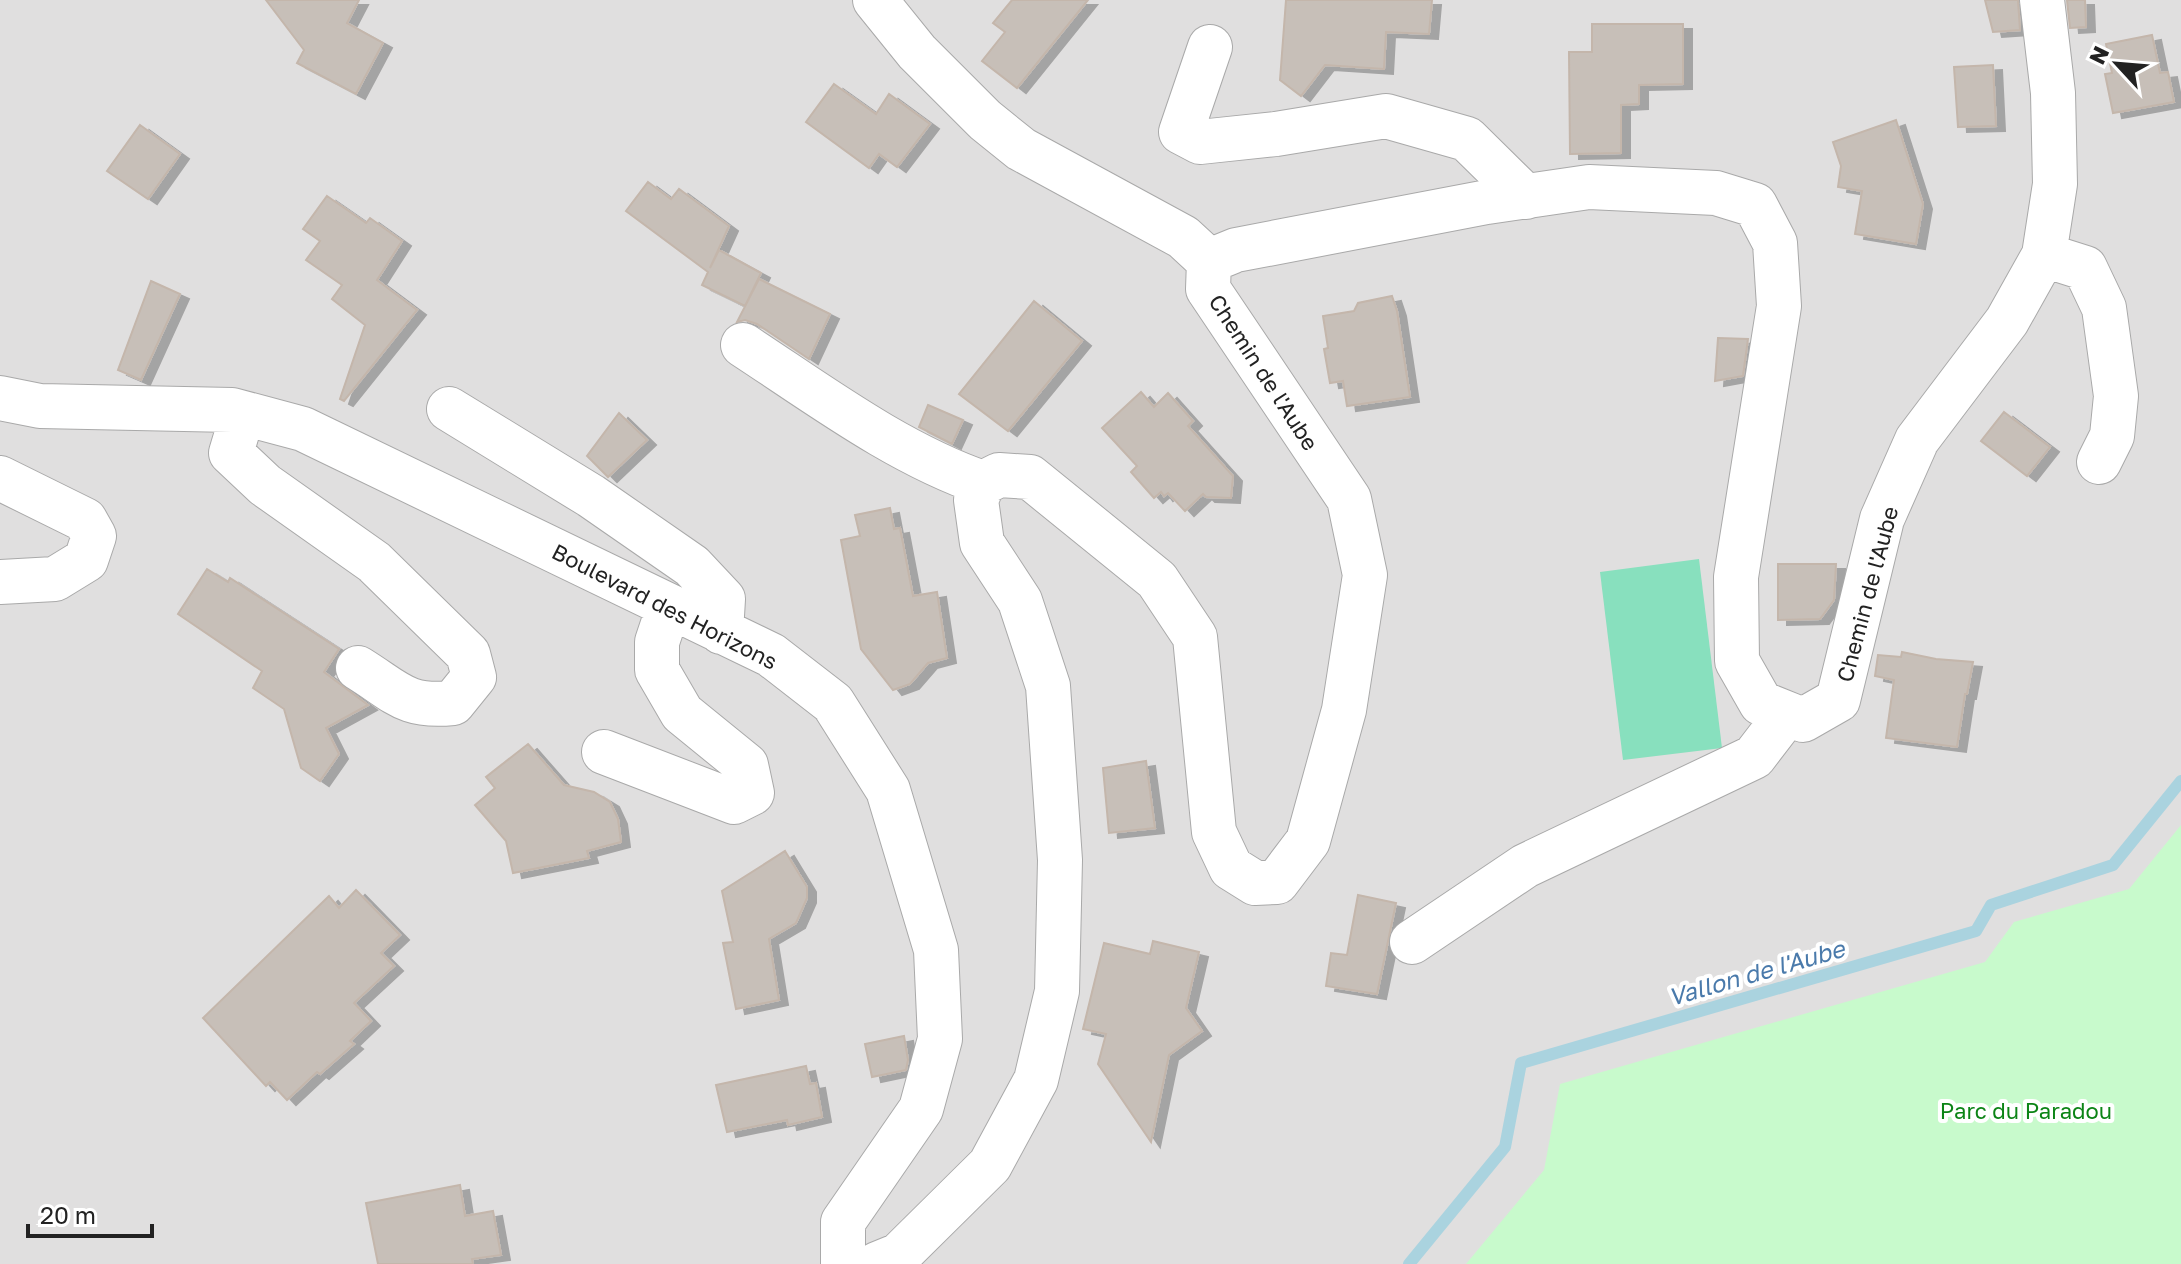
<svg xmlns="http://www.w3.org/2000/svg" width="2181" height="1264" viewBox="0 0 2181 1264" font-family="'Golos Text',sans-serif">
  <style>
    .residential { fill: #e0dfdf }
    .park { fill: #c8facc }
    .pitch { fill: #88e0be }
    .lines { fill: none; stroke-linecap: round; stroke-linejoin: round }
    .stream { stroke: #aad3df; stroke-width: 12 }
    .building { fill: #c7bfb8; stroke: #c4b6ab; stroke-width: 2; filter: url(#shadow) }
    .minor-casing { stroke: #a9a9a9; stroke-width: 46 }
    .minor { stroke: #fff; stroke-width: 44 }
    .labels { text-anchor: middle; dominant-baseline: central; stroke-width: 8; stroke-linejoin: round; paint-order: stroke }
    .street-label { font-size: 22px; fill: #222; stroke: #fff }
    .park-label { font-size: 22px; fill: #0c8416; stroke: #fff }
    .water-label { font-size: 24px; font-style: italic; fill: #4a7aab; stroke: #fff }
  </style>
  <defs>
    <filter id="shadow"><feDropShadow dx="9" dy="5" stdDeviation="0" flood-color="#0004"/></filter>
  </defs>
  <rect width="100%" height="100%" fill="#f2efe9"/>
  <path class="residential" d="M0,0H2181V1264H0Z"/>
  <path class="park" d="M2181,825V1264H1466L1544,1170L1560,1084L1985,962L2014,922L2129,889Z"/>
  <path class="pitch" d="M1699,559L1722,748L1623,760L1600,572Z"/>
  <g class="lines">
    <path class="stream" d="M1409,1264L1505,1147L1521,1063L1976,931L1991,905L2113,865L2181,781"/>
  </g>
  <path class="building" d="M266,0H359L347,23L383,43L356,94L297,63L304,50Z
    M1012,0H1088L1017,88L982,61L1005,32L993,23Z
    M1286,0H1432L1429,34L1386,32L1384,69L1325,65L1301,96L1280,80Z
    M1985,0H2018L2020,30L1993,32Z
    M2067,0H2085L2086,27L2070,28Z
    M1592,24H1683V84L1639,85V104L1621,105V153L1570,154L1569,52H1592Z
    M2152,35L2160,73L2168,72L2174,102L2113,113L2105,74L2112,73L2106,44Z
    M1993,65L1996,126L1958,127L1954,67Z
    M834,84L876,114L889,94L930,124L897,167L879,154L869,168L806,122Z
    M1896,120L1923,204L1916,244L1855,234L1862,191L1838,187L1841,166L1833,142Z
    M140,125L180,154L148,199L107,171Z
    M648,182L671,199L679,189L729,226L710,268L719,250L761,273L745,306L702,285L708,272L626,211Z
    M327,196L366,223L370,218L402,241L377,280L417,310L344,401L340,399L365,325L332,299L342,285L306,260L320,241L303,229Z
    M759,279L830,314L809,359L757,324L745,320L737,322Z
    M151,281L180,294L141,380L118,370Z
    M1392,296L1397,311L1410,397L1347,406L1343,381L1330,383L1324,349L1328,348L1323,316L1354,311L1358,303Z
    M1034,301L1082,341L1008,431L959,394Z
    M1718,338L1748,339L1743,376L1715,381Z
    M1141,392L1154,407L1168,393L1193,421L1188,426L1233,476L1231,498L1206,497L1203,494L1185,511L1168,493L1164,496L1161,492L1154,498L1131,472L1137,466L1102,428Z
    M928,405L963,420L952,444L919,427Z
    M2004,412L2050,447L2027,476L1981,441Z
    M619,413L647,440L608,477L587,456Z
    M890,508L894,529L900,528L913,596L937,592L947,658L928,663L910,684L893,690L861,649L841,540L860,536L855,515Z
    M1778,564H1836L1834,600L1820,619L1778,620Z
    M207,569L228,582L230,578L339,649L324,672L368,705L326,728L339,754L320,781L301,768L284,709L253,688L262,671L178,614Z
    M1902,652L1936,659L1973,662L1967,694H1965L1957,747L1886,738L1894,680L1875,676L1878,655L1901,657Z
    M528,744L564,785L594,792L610,802L618,819L621,842L587,851L589,858L513,873L506,841L475,805L495,788L486,777Z
    M1146,761L1155,828L1109,833L1103,768Z
    M785,851L807,887V898L796,923L769,939L779,1000L736,1009L723,943L733,942L722,891Z
    M356,890L400,935L381,953L394,966L354,1003L371,1021L350,1041L354,1044L320,1074L317,1072L287,1100L270,1082L266,1086L203,1018L329,896L339,908Z
    M1358,895L1396,903L1377,994L1326,986L1331,953L1347,955Z
    M1153,941L1199,952L1186,1008L1202,1031L1169,1055L1151,1142L1098,1064L1106,1034L1083,1029L1104,943L1150,954Z
    M904,1036L908,1060L906,1070L872,1077L865,1044Z
    M806,1066L810,1084L816,1083L822,1117L788,1125L787,1120L727,1132L716,1085Z
    M460,1185L465,1216L493,1211L501,1255L472,1259L473,1264H378L366,1203Z"/>
  <g class="lines">
    <g class="minor-casing">
      <path id="minor" d="M875,0L917,52L985,120L1021,149L1183,237L1209,261
        M1210,47L1181,132L1200,142L1276,134L1386,116L1467,139L1526,197
        M2044,255L2085,268L2104,308L2116,396L2112,436L2099,462
        M1209,261L1236,250L1487,202L1589,187L1716,193L1755,205L1775,243L1779,306L1736,577L1737,661L1761,703L1803,720L1838,700L1882,519L1917,440L2007,321L2044,255L2055,184L2053,93L2042,0
        M743,345C818,394 898,454 983,483
        M0,398L40,406L232,410L303,429L771,655L833,703L888,790L936,950L940,1039L921,1109L843,1222V1264
        M449,409L591,496L692,566L723,599L721,632
        M243,413L231,453L265,485L374,562L468,654L474,677L453,703C405,708 397,692 358,668
        M0,478L85,520L94,536L86,560L55,579L0,582
        M604,752L734,802L752,793L746,765L682,713L657,670V642L669,606
        M1412,942L1525,866L1754,757L1787,714
        M877,1264L899,1255L990,1165L1036,1080L1057,991L1060,860L1048,686L1020,601L982,543L976,500L983,483L999,475L1030,477L1157,580L1195,637L1214,832L1231,868L1255,883L1277,882L1308,841L1344,710L1365,575L1349,499L1208,289L1209,261"/>
    </g>
    <use href="#minor" class="minor"/>
  </g>
  <g class="labels">
    <g class="street-label">
      <text transform="translate(1264 372) rotate(57)">Chemin de l'Aube</text>
      <text transform="translate(1867 594) rotate(-75)">Chemin de l'Aube</text>
      <text transform="translate(665 606) rotate(27)">Boulevard des Horizons</text>
    </g>
    <g class="park-label">
      <text x="2026" y="1110">Parc du Paradou</text>
    </g>
    <g class="water-label">
      <text transform="translate(1756 972) rotate(-16)">Vallon de l'Aube</text>
    </g>
  </g>
  <g transform="translate(2117 64) rotate(296)" stroke="#ffffff" stroke-width="6" paint-order="stroke">
  <path d="M0-6L14 30L0 20L-14 30Z" fill="#222222"/>
  <text y="-12" font-size="22" font-weight="bold" text-anchor="middle" fill="#222222">N</text>
  </g>
  <path d="M28 1224v12h124v-12" fill="none" stroke="#222222" stroke-width="4"/>
  <text x="40" y="1224" font-size="24" fill="#222222" stroke="#ffffff" stroke-width="6" paint-order="stroke">20 m</text>
</svg>
